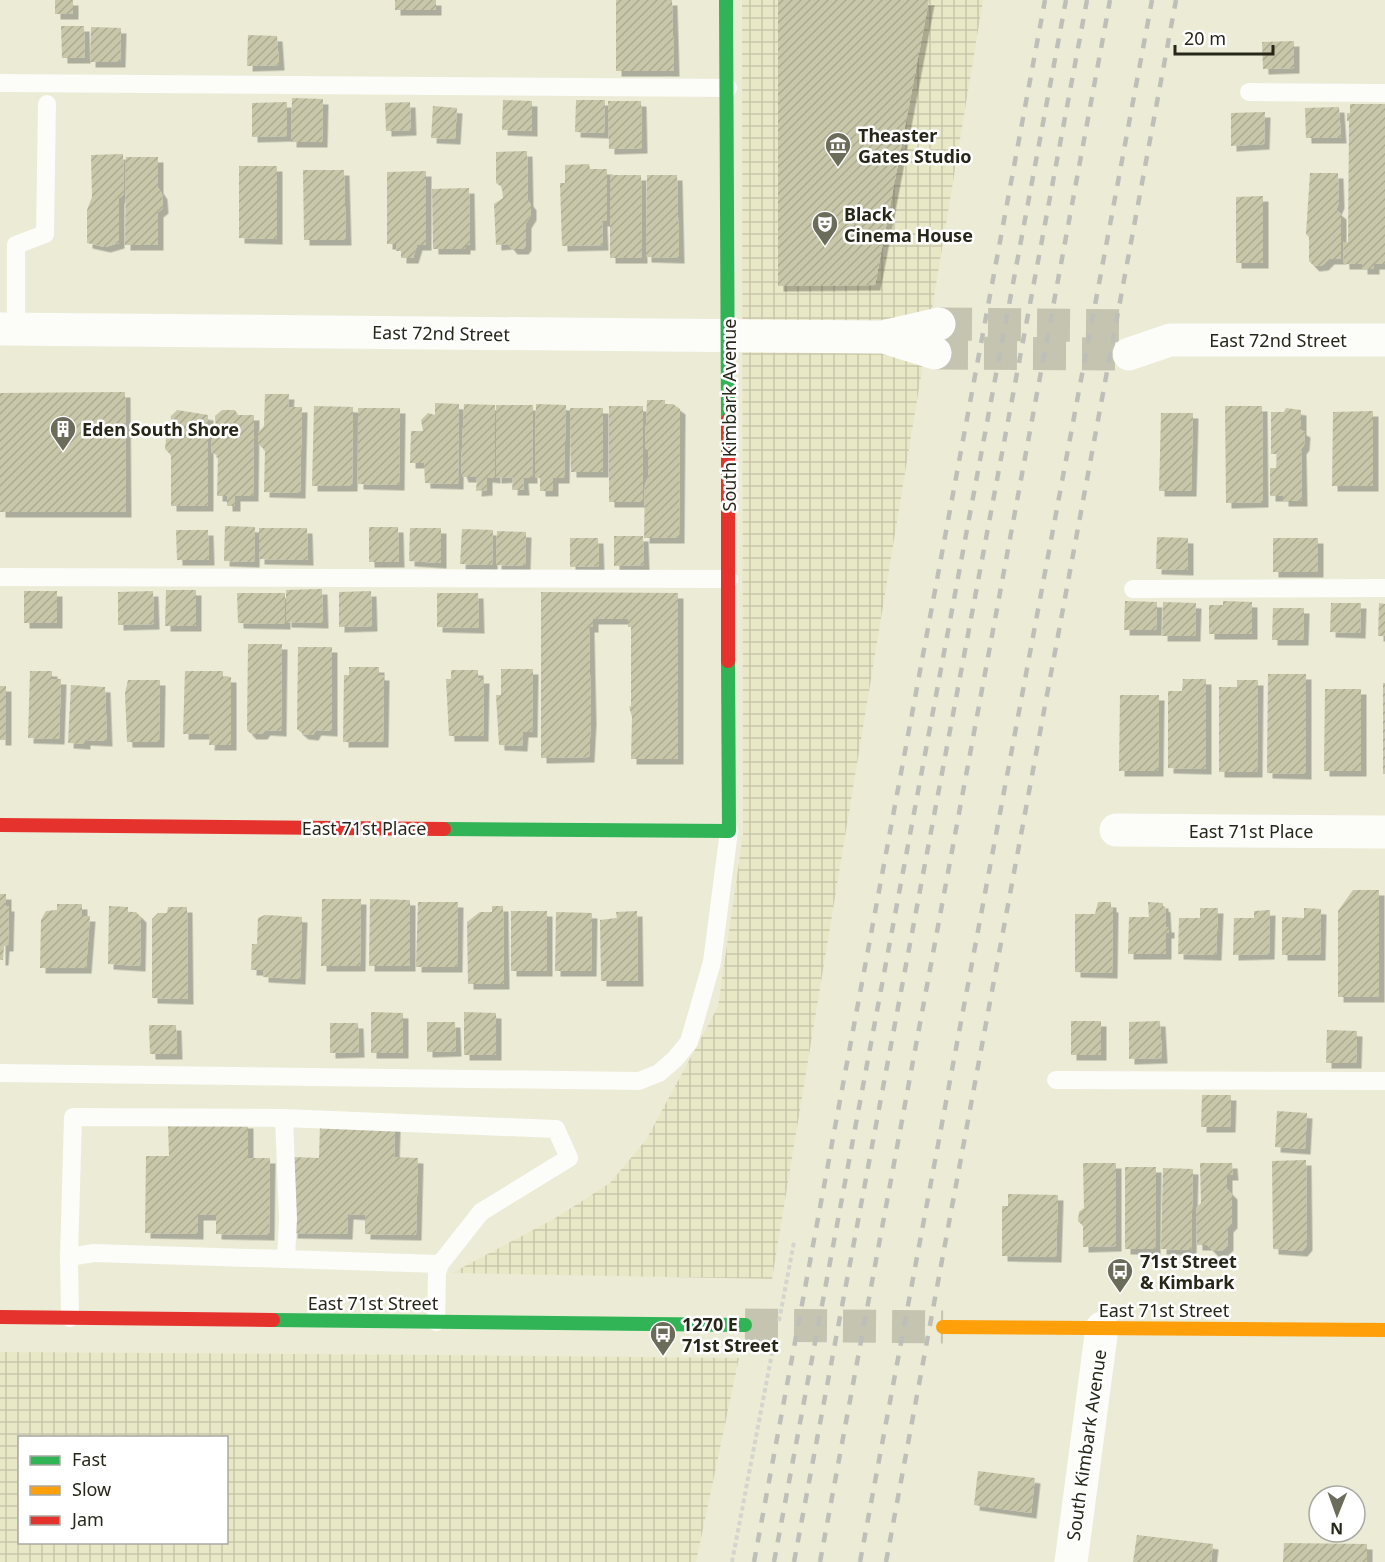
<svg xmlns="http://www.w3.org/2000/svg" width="1385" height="1562" viewBox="0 0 1385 1562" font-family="'Noto Sans',sans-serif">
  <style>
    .industrial { fill: url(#industrial-grid); fill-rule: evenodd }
    .building { fill: url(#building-hatch); filter: url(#shadow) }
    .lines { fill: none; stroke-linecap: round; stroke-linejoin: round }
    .street-tunnel { stroke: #c4c4b0; stroke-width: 33; stroke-dasharray: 33 16; stroke-linecap: butt }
    .secondary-tunnel { stroke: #c4c4b0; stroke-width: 33; stroke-dasharray: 33 16; stroke-linecap: butt }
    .path { stroke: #d5d5cf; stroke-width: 4; stroke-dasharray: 4.5 3; stroke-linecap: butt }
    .lane { stroke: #fcfcf9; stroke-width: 18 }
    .street { stroke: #fcfcf9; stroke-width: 33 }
    .fast { stroke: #30b455; stroke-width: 14 }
    .slow { stroke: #ff9f0a; stroke-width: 14 }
    .jam { stroke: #e5322d; stroke-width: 14 }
    .rail { stroke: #bfbfb9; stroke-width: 4.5; stroke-dasharray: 10 10; stroke-linecap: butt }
    .labels { text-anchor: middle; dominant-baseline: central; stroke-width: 5; stroke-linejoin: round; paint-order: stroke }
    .poi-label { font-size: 18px; font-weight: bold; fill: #272719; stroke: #fff; text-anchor: start }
    .street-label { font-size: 18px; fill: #272719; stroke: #fff }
  </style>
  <defs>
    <pattern id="industrial-grid" width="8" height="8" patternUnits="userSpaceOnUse" patternTransform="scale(1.5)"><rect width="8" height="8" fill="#e9e8c6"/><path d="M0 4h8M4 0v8" fill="none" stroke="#c8c7aa"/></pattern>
    <pattern id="building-hatch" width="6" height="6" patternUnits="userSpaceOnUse" patternTransform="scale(1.5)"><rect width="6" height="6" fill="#c8c7aa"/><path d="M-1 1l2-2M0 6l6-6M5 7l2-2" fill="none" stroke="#acab92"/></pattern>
    <filter id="shadow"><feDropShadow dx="5.5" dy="5.5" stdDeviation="0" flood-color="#0004"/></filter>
  </defs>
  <rect width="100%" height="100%" fill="#ebebd6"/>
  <path class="industrial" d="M742,0H983L772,1279L452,1273L554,1219L610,1183L646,1140L718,1007L743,835Z
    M0,1352L442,1355L739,1358L696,1562H0ZM20,1438H226V1542H20Z"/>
  <path class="building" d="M55,0H73V14H55Z
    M395,0H436V10H395Z
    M616,0H672L674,71H616Z
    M778,0H929L875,285L778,286Z
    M61,26H84L85,58H62Z
    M91,27L121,28L120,62H90Z
    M248,35L277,36L279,65L247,66Z
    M1294,41V68L1263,69L1262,42Z
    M292,98L323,99L322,142H291Z
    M503,100L532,101V131L502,130Z
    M576,100H605L604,133L575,132Z
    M608,101H641L642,148L609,149Z
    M287,102V136L252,137V103Z
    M410,102L411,130L386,131L385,103Z
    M1350,104H1385V264H1374V269H1362V264H1344L1343,242H1348L1349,121H1347V113H1350Z
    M433,106L457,108L455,139L431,138Z
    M1339,107L1341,138H1306L1305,108Z
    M1265,112L1264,144L1231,146V113Z
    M527,151L528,201L531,205V215L526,223V245L523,249H512L508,244L496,245L494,204L503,198L502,187L496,183V152Z
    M123,154L124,194L119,198V243L105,247L87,243V210L92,197L91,155Z
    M126,157H158V188L162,194L163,208L158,212V245H125Z
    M589,164L590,169H607V221H602L603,245L562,246L560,183H565V165Z
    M239,166H277V239L239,238Z
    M303,170H344L346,240H304Z
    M426,171V245H417L413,258H401V251H396L397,244H387V172Z
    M1310,173H1338L1339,203L1336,210L1341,214V259H1329L1323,265L1314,266L1309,261V237L1306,234Z
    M610,175H641L642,258H610Z
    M647,175H677L679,258L646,257Z
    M469,188L470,245H465V249H433L432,189Z
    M1263,196V263H1236V197Z
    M125,392L126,512H0V393Z
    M265,394H289L288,407H302L300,493L264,492L265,450L258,444V433L264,426Z
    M647,400H665V404H673L680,409L679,538H644L645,484L648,478V450L645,448Z
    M435,403L459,404L458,484L425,483L424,463H410L411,431H423L421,420L428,413L435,415Z
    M464,404L495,405V478L487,477V490L476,491L477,477H463L461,471Z
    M536,404L566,405L564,478H553V491H540V478L535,477Z
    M496,405H533L532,478H523L524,490H512L513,477L496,478Z
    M314,406L353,407L352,486H312Z
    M609,406H643V502H609Z
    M1225,406H1262L1263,502L1226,503Z
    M358,408H400L399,485L358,484Z
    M570,408H603V472H571Z
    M1286,408L1301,410V430L1305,432L1304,445L1301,449L1302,501H1283V496H1270V468H1276L1277,454H1271V412H1284Z
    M177,410L208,415V506H171V455L165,449L166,439L170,434L171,416Z
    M222,410H235L238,415H254L253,496H235V506H227V496H217L218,456L211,452L212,439L216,435L215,416Z
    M1373,411V486H1332L1333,412Z
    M1161,413H1193L1191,491H1159Z
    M225,526L255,527L254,562L224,561Z
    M369,527H398L399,562H369Z
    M259,528H307L308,560L259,559Z
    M410,528H441V563L409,561Z
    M462,529L493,530L492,565L460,564Z
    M176,530H208L209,560H177Z
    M497,531L526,532L525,566L496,565Z
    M614,536H643L644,565L614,566Z
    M1157,537L1188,538V570L1156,569Z
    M570,538H598L599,566L570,567Z
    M1273,538H1318V572H1273Z
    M322,589L323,623L286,622V590Z
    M166,590H196V626H165Z
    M24,591H57V623H24Z
    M153,591L154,624L118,625V592Z
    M371,591L372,626L339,627V592Z
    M541,592L678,593V759H631L632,717L629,706L631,707V627H628V619H593V627H589L591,719L589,757L541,758Z
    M237,593H285V624L238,623Z
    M437,593H478L479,628L437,627Z
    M1125,601L1157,602L1156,630H1124Z
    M1223,601L1252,602V634H1209V605H1223Z
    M1163,602L1196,603L1195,636H1162Z
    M1331,603H1361L1360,633L1330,632Z
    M1379,603L1385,604V636H1378Z
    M1273,608H1304L1303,640H1272Z
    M248,644H282L281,731L265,730L262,734H251L247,730Z
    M298,647H332V731L316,730L313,735L303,734L297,729Z
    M349,667H379V675H384L383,742H343L344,675H349Z
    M501,669H533L532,732H523L522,746L499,745L496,695H501Z
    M451,670H478V678H484L483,736H449L446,679H451Z
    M30,671H52V679H61L59,739L28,738Z
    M185,671H223V677H231V745H209L210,734H183Z
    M1268,674H1306V774L1267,773Z
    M1183,679H1206V769L1168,768V691H1182Z
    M128,680H160L159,742H127L125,693Z
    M1237,680H1258L1257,772H1219V687H1237Z
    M1383,683H1385V774H1383Z
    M71,685L105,687L107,741L85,740V744L68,743Z
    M0,686H6V740H0Z
    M1325,689H1361V771H1324Z
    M1120,695H1159L1158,771H1119Z
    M1353,890H1379V997H1338V911Z
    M0,894H6V906H9L8,946H4L3,960H0Z
    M322,899H361L360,966H321Z
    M370,899L410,900V966H369Z
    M418,902H458L457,967H416Z
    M1098,902H1111V907H1113L1112,973L1075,972V914H1095Z
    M1148,902L1163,903V906L1165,907L1166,927H1169V933H1166V954H1128L1129,917H1149Z
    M57,904H82V916H90L86,968H40L41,920L46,911L57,910Z
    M109,906L128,907V912H136L141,917L140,966L108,964Z
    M492,906H503L504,984H468L467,922L480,912H492Z
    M168,907H187L188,999L152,998V919L158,913H167Z
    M1200,908H1218L1216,955L1178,954L1179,918H1200Z
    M1304,908L1321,909L1320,955H1282V917L1304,918Z
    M1270,910L1269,954L1233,955L1234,918H1254V911Z
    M511,911H547V971H511Z
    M637,911L638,981H601L600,920L617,918L616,912Z
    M556,912L592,913L591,971H555Z
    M265,915L302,917L300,979L263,977V970H251L252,944H257L258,918Z
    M371,1012L403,1013V1053H371Z
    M464,1012L496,1013V1055H464Z
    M1071,1021H1101V1055H1071Z
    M1160,1021L1162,1058L1129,1059V1022Z
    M427,1022H455L456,1051L427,1052Z
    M330,1023H358L359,1052L330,1053Z
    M149,1025H176L177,1054H150Z
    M1327,1030L1357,1031L1356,1063H1326Z
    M1202,1095H1231L1230,1127H1201Z
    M1277,1111L1307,1113L1305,1149L1275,1147Z
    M168,1123H248V1158H270L269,1235L216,1234V1215H198V1234L145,1233L146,1156H169Z
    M320,1124L395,1125L394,1157L418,1158L416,1235L365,1234V1215L348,1214L347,1234L292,1233L293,1157L319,1158Z
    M1306,1160L1307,1245L1302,1251L1273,1249L1272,1161Z
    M1083,1163H1116V1246L1083,1247V1226L1078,1221L1079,1212L1084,1208Z
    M1200,1163H1232L1233,1175H1227V1189L1232,1194V1223L1228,1227V1245L1223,1250L1213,1251L1207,1245H1197L1196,1208L1201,1203Z
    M1125,1167H1156L1155,1249H1125Z
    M1163,1168L1193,1169L1191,1250L1161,1249Z
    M1008,1194L1058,1195L1056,1257L1002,1256V1206H1008Z
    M978,1471L1035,1478L1031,1513L974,1505Z
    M1137,1535L1213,1544L1211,1562H1133Z
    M1284,1543L1367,1544V1562H1283Z"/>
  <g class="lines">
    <path class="street-tunnel" d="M939,324L1133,326
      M935,353L1129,354"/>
    <path class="secondary-tunnel" d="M745,1325L943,1327"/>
    <path class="path" d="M779,1321L794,1242
      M732,1562L774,1343"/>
    <path class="lane" d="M0,83L728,88
      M1249,92L1385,93
      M16,329V245L45,234L47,104
      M0,577L729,579
      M1133,589L1385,588
      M0,1073L639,1081L659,1073L675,1059L689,1042L712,962L729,831
      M1056,1080L1385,1081
      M284,1118L556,1129L569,1158L481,1212L440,1264L437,1273L436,1322
      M69,1257L73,1117L284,1118L288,1219L286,1258
      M70,1318L69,1257L94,1253L440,1264"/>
    <path class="street" d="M0,329L882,337L939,324
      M884,337L935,353
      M1129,354L1170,340H1385
      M1116,830L1385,832
      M1071,1562L1102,1328"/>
    <path class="fast" d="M726,0L728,420
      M444,829L729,831L728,661
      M273,1320L745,1325"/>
    <path class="slow" d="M943,1327L1385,1330"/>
    <path class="jam" d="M728,420V661
      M0,825L444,829
      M0,1317L273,1320"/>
    <path class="rail" d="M754,1562L1045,0
      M774,1562L1066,0
      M794,1562L1087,0
      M820,1562L1110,0
      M860,1562L1152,0
      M886,1562L1176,0"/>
  </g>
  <defs>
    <g id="museum-pin" transform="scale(1.35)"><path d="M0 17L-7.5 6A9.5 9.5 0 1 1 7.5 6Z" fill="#6c6c5b" stroke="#fff"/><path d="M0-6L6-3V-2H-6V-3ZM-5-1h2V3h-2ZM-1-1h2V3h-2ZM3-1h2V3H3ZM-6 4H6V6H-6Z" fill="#fff"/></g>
    <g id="theatre-pin" transform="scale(1.35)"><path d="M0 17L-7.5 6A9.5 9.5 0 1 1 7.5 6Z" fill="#6c6c5b" stroke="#fff"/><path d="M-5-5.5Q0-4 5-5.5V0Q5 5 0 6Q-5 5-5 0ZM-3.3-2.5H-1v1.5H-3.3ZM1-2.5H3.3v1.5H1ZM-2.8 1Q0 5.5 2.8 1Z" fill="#fff"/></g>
    <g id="building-pin" transform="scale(1.35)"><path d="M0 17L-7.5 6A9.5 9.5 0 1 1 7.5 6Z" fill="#6c6c5b" stroke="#fff"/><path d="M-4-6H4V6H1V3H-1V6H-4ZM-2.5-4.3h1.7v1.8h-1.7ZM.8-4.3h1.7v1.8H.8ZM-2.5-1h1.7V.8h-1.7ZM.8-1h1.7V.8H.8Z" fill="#fff"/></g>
    <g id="bus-pin" transform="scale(1.35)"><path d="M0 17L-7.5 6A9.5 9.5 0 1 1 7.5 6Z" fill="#6c6c5b" stroke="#fff"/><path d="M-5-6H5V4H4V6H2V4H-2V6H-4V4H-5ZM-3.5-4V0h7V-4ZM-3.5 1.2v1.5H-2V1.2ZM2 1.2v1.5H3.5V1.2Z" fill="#fff"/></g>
  </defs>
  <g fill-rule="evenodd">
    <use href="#museum-pin" x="838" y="145"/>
    <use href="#theatre-pin" x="825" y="224"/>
    <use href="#building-pin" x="63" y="429"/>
    <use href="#bus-pin" x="1120" y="1271"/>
    <use href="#bus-pin" x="663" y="1334"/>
  </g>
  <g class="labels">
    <g class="poi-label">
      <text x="858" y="135">Theaster<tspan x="858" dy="21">Gates Studio</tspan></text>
      <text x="844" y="214">Black<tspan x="844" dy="21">Cinema House</tspan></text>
      <text x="82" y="429">Eden South Shore</text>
      <text x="1140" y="1261">71st Street<tspan x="1140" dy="21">&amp; Kimbark</tspan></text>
      <text x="682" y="1324">1270 E<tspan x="682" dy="21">71st Street</tspan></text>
    </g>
    <g class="street-label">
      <text transform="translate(441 333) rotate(1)">East 72nd Street</text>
      <text x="1278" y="340">East 72nd Street</text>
      <text transform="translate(729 415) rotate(-90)">South Kimbark Avenue</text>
      <text x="364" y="828">East 71st Place</text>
      <text x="1251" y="831">East 71st Place</text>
      <text x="373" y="1303">East 71st Street</text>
      <text x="1164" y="1310">East 71st Street</text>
      <text transform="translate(1086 1445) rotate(-82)">South Kimbark Avenue</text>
    </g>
  </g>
  <rect x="18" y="1436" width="210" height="108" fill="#ffffff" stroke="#a9a9a3" stroke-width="1.5"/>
  <rect x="30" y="1456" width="30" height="9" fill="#30b455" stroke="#a9a9a3" stroke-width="1.5"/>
  <text x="72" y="1466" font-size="18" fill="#272719">Fast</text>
  <rect x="30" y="1486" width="30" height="9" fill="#ff9f0a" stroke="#a9a9a3" stroke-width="1.5"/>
  <text x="72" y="1496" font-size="18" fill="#272719">Slow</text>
  <rect x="30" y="1516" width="30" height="9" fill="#e5322d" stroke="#a9a9a3" stroke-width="1.5"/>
  <text x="72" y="1526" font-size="18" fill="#272719">Jam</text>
  <g transform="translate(1337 1514) rotate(181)"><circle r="28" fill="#ffffff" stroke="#a9a9a3" stroke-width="1.5"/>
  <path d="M0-4.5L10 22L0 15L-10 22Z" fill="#6c6c5b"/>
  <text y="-9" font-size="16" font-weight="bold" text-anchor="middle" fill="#272719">N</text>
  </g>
  <path d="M1175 45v9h98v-9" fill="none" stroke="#272719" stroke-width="3"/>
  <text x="1184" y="45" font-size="18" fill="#272719" stroke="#ffffff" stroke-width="4.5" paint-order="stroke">20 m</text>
</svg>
